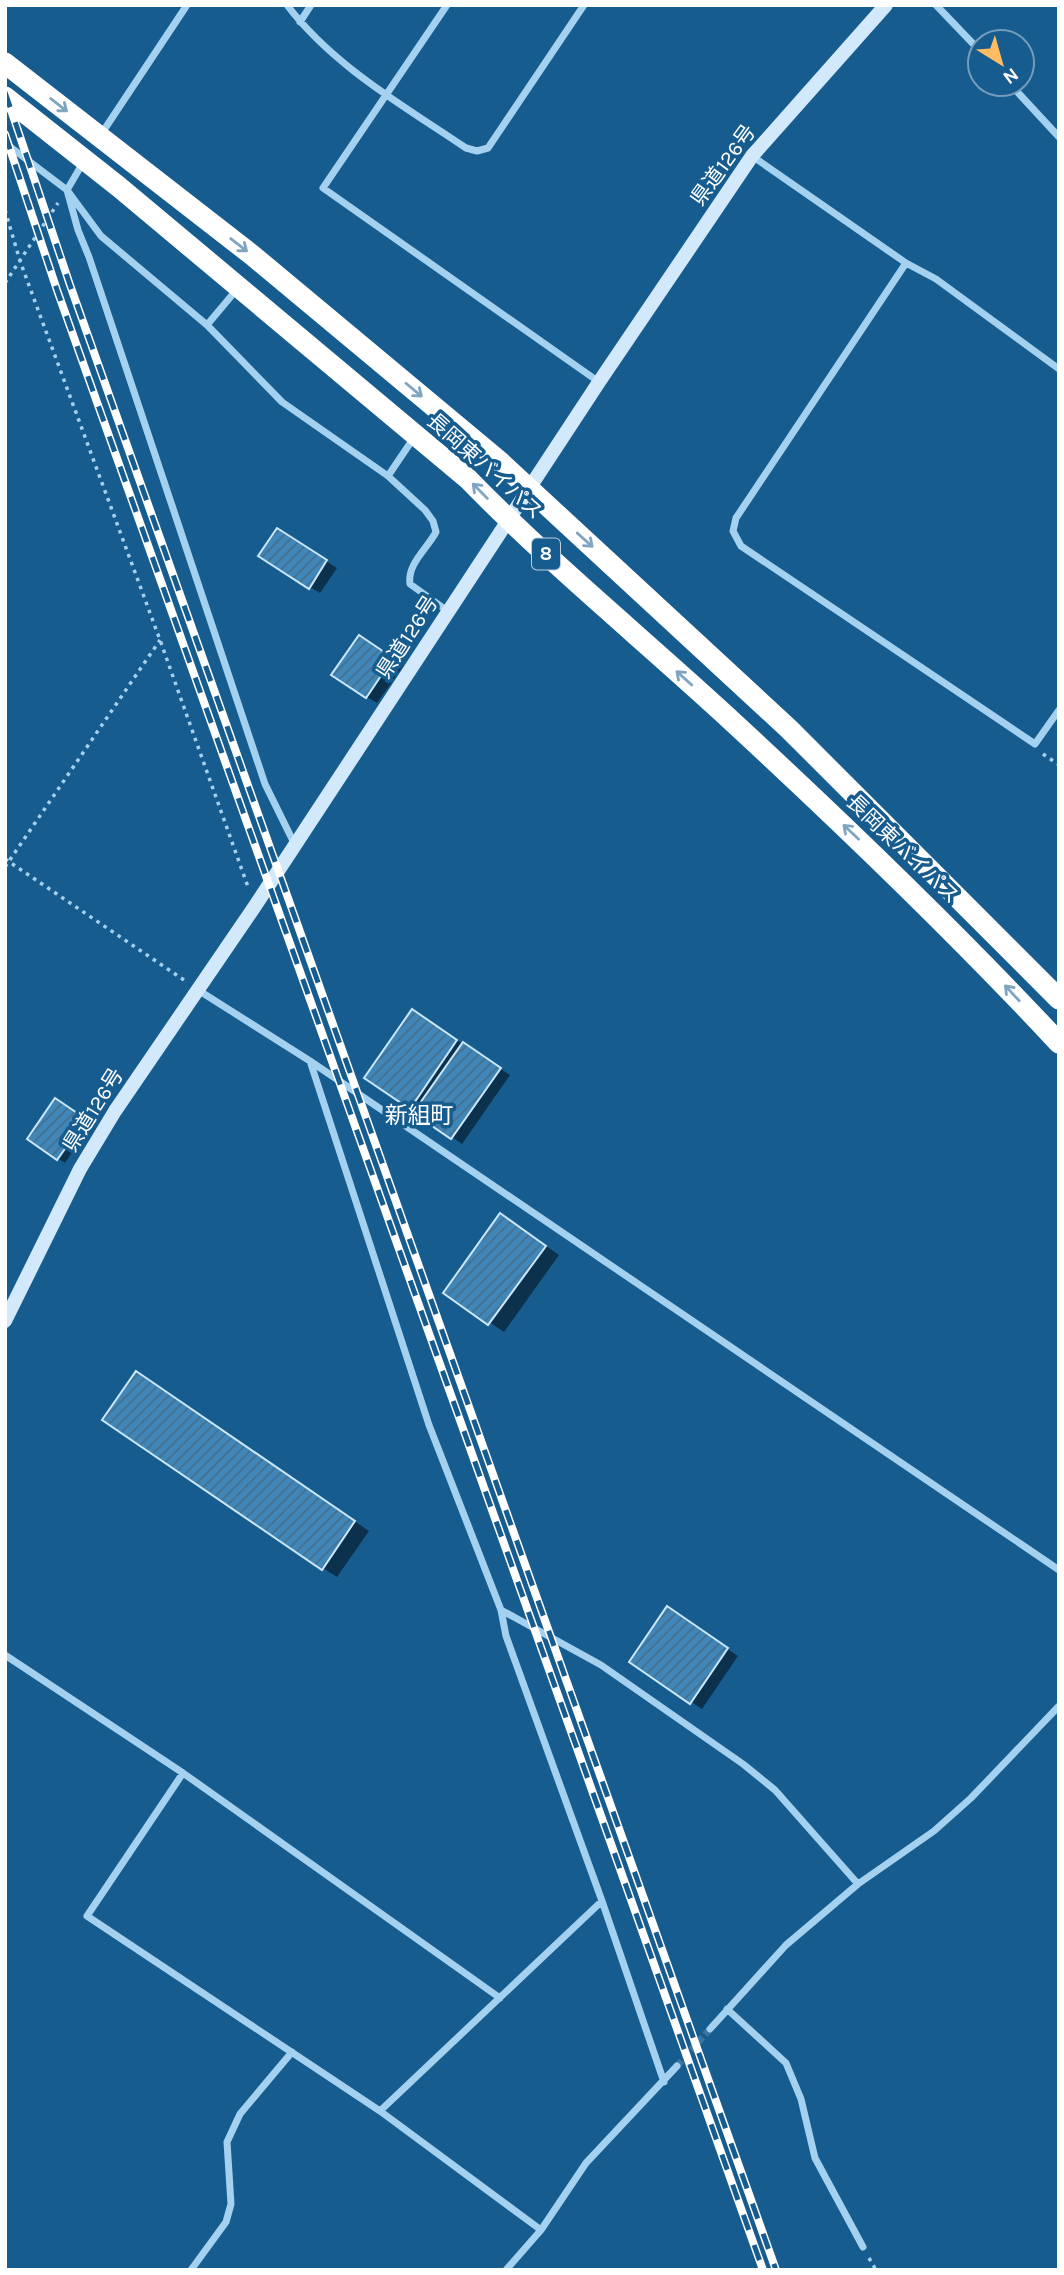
<svg xmlns="http://www.w3.org/2000/svg" width="1064" height="2275" viewBox="0 0 1064 2275" font-family="Karla,'Noto Sans JP',sans-serif">
  <style>
    .shadow { fill: #0007 }
    .building { fill: url(#building-hatch); stroke: #cae7fb; stroke-width: 2 }
    .lines { fill: none; stroke-linecap: round; stroke-linejoin: round }
    .street-tunnel { stroke: #3a74a0; stroke-width: 7; stroke-dasharray: 7 3.5; stroke-linecap: butt }
    .path { stroke: #a4d1ef; stroke-width: 3.5; stroke-dasharray: 3.5 5; stroke-linecap: butt }
    .street { stroke: #a4d1ef; stroke-width: 7 }
    .secondary { stroke: #d2e9fb; stroke-width: 14 }
    .highway { stroke: #fff; stroke-width: 21 }
    .rail-casing { stroke: #fff; stroke-width: 8 }
    .rail { stroke: #175c8f; stroke-width: 5; stroke-dasharray: 16; stroke-linecap: butt }
    .oneway { stroke: #7fa5c1 }
    .labels { text-anchor: middle; dominant-baseline: central; stroke-width: 7; stroke-linejoin: round; paint-order: stroke }
    .shield { fill: #175c8f; stroke: #b9cedd; stroke-width: 2 }
    .shield-label { font-size: 19px; font-weight: bold; fill: #fff }
    .street-label { font-size: 21px; fill: #fff; stroke: #175c8f }
    .neighbourhood-label { font-size: 23px; fill: #fff; stroke: #175c8f }
  </style>
  <defs>
    <pattern id="building-hatch" width="6" height="6" patternUnits="userSpaceOnUse" patternTransform="scale(1.75)"><rect width="6" height="6" fill="#4086b8"/><path d="M-1 1l2-2M0 6l6-6M5 7l2-2" fill="none" stroke="#456f8d"/></pattern>
  </defs>
  <rect width="100%" height="100%" fill="#175c8f"/>
  <path class="shadow" d="M288,537L337,568L320,593L310,587Z
    M370,643L403,666L377,703L367,697Z
    M423,1018L510,1075L462,1144L411,1108Z
    M63,1104L91,1124L65,1163L29,1139Z
    M501,1215L559,1255L504,1332L445,1292Z
    M151,1382L369,1531L337,1577L323,1568Z
    M678,1615L738,1656L702,1709L631,1662Z"/>
  <path class="building" d="M277,528L327,560L309,589L258,556Z
    M359,635L393,658L366,698L331,675Z
    M412,1009L457,1040L410,1109L364,1078Z
    M463,1042L501,1068L451,1139L413,1113Z
    M55,1098L86,1119L57,1160L27,1139Z
    M500,1213L546,1246L488,1325L443,1293Z
    M136,1371L355,1521L322,1570L102,1420Z
    M667,1606L728,1648L690,1704L629,1662Z"/>
  <g class="lines">
    <path class="street-tunnel" d="M677,2066L710,2029"/>
    <path class="path" d="M5,210L20,261L160,640L248,887
      M5,283L58,203
      M1043,754L1059,765
      M5,859L184,980
      M5,867L160,640
      M869,2258L876,2270"/>
    <path class="street" d="M287,5C333,66 404,106 466,148L477,151L488,148L584,5
      M447,5L323,188L599,382
      M936,5L980,51
      M300,22L311,5
      M1010,84L1059,137
      M100,136L187,5
      M5,143L67,190L78,230L89,257L265,784L295,845
      M752,156L906,263L936,279L1059,369
      M84,161L67,190L101,236L207,325L282,402L388,476L425,510L433,521L436,532C427,549 407,564 410,584L449,612
      M906,263L736,518L733,531L741,546L1035,744L1059,710
      M207,325L238,288
      M388,476L415,436
      M198,990L310,1061L1059,1570
      M310,1061L429,1425L501,1610L506,1636L602,1901L664,2082
      M501,1610L601,1665L743,1764L775,1790L858,1884
      M5,1655L183,1773L500,1998
      M183,1773L87,1916L380,2111L541,2230
      M727,2009L786,2063L801,2099L815,2158L863,2247
      M710,2029L786,1945L858,1884L934,1831L971,1798L1059,1706
      M380,2111L602,1901
      M191,2270L226,2222L231,2204L227,2142L240,2114L292,2052
      M506,2270L541,2230L586,2163L677,2066"/>
    <path class="secondary" d="M5,1321L80,1169L115,1111L255,906L599,382L752,156L886,5"/>
    <path class="highway" d="M5,63L252,255L498,460L789,729L1059,999
      M5,97L119,187L468,479C548,561 637,634 722,712C838,819 951,927 1059,1043"/>
    <g class="rail-casing">
      <path id="rail" d="M5,92L70,285L776,2270
        M5,134L57,290L763,2270"/>
    </g>
    <use href="#rail" class="rail"/>
  </g>
  <defs><path id="oneway-shaft" d="M-6 0H5M1.5-3L5.5 0L1.5 3" fill="none" stroke-width="1.6" stroke-linecap="round" stroke-linejoin="round" transform="scale(1.75)"/></defs>
  <g class="oneway">
    <use href="#oneway-shaft" transform="translate(59 105) rotate(38)"/>
    <use href="#oneway-shaft" transform="translate(239 245) rotate(38)"/>
    <use href="#oneway-shaft" transform="translate(414 390) rotate(40)"/>
    <use href="#oneway-shaft" transform="translate(480 491) rotate(-135)"/>
    <use href="#oneway-shaft" transform="translate(585 540) rotate(42)"/>
    <use href="#oneway-shaft" transform="translate(684 678) rotate(-138)"/>
    <use href="#oneway-shaft" transform="translate(851 832) rotate(-137)"/>
    <use href="#oneway-shaft" transform="translate(1012 993) rotate(-133)"/>
  </g>
  <g class="labels">
    <rect class="shield" x="532" y="538.5" width="28" height="31" rx="5"/>
    <g class="shield-label">
      <text x="546" y="554">8</text>
    </g>
    <g class="street-label">
      <text transform="translate(723 165) rotate(-54)">県道126号</text>
      <text transform="translate(485 466) rotate(42)">長岡東バイパス</text>
      <text transform="translate(407 637) rotate(-57)">県道126号</text>
      <text transform="translate(903 849) rotate(44)">長岡東バイパス</text>
      <text transform="translate(93 1110) rotate(-58)">県道126号</text>
    </g>
    <g class="neighbourhood-label">
      <text x="419" y="1115">新組町</text>
    </g>
  </g>
  <rect width="1064" height="2275" fill="none" stroke="#ffffff" stroke-width="14"/>
  <g transform="translate(1001 63) rotate(143)"><circle r="33" fill="#175c8f" stroke="#749dbc" stroke-width="2"/>
  <path d="M0-5L12 26L0 18L-12 26Z" fill="#ffbc62"/>
  <text y="-10" font-size="19" font-weight="bold" text-anchor="middle" fill="#ffffff">N</text>
  </g>
</svg>
